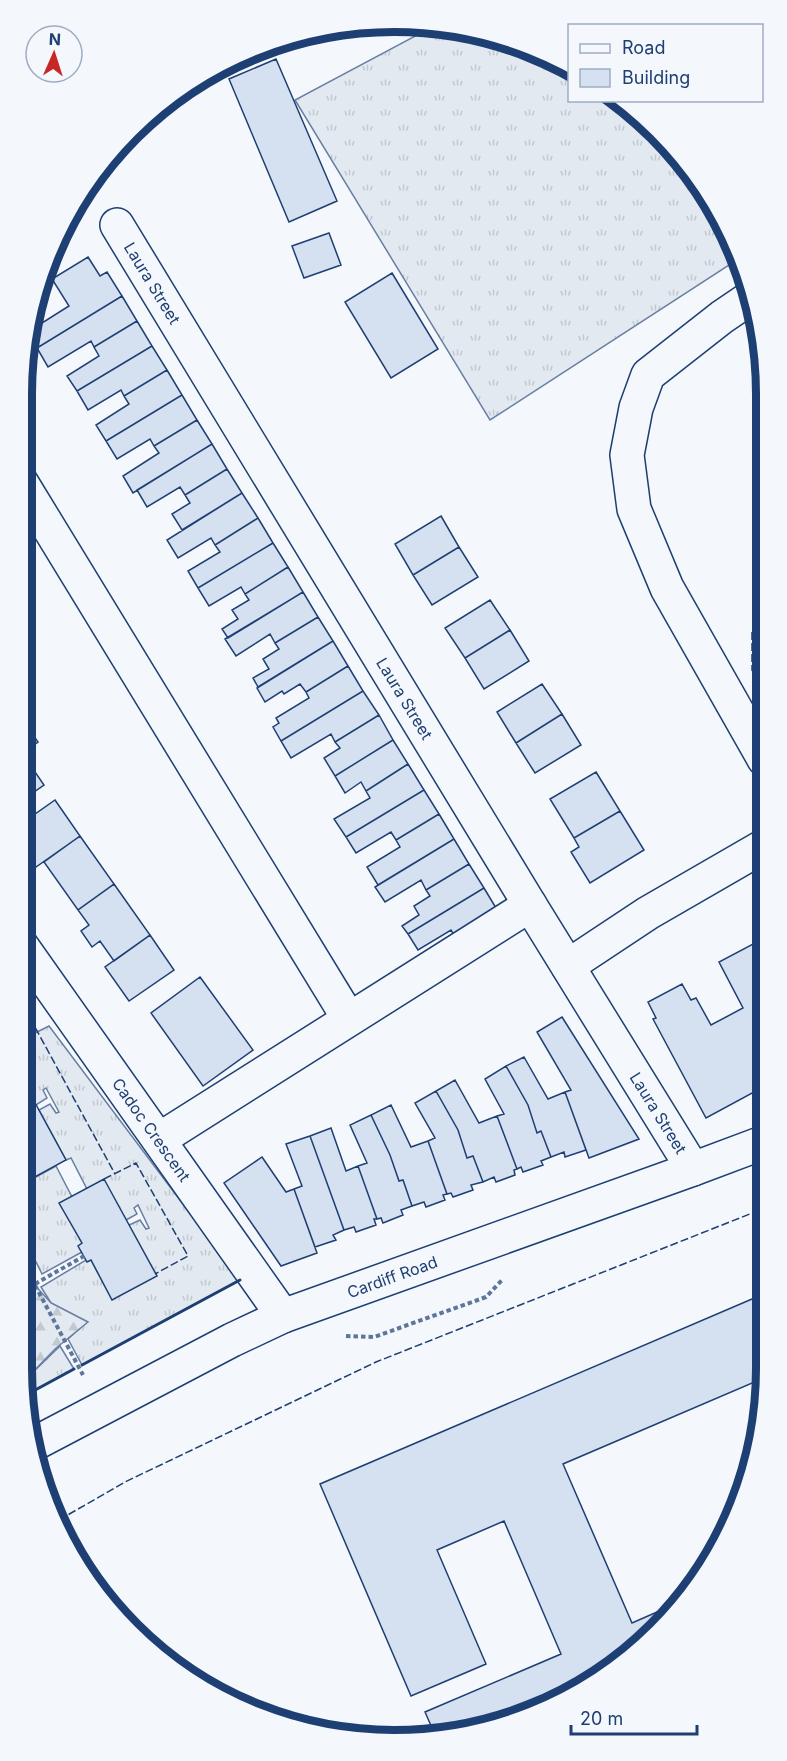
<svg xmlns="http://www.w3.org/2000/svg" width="787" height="1761" viewBox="0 0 787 1761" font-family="Inter,sans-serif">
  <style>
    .grass { fill: url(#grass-tufts); stroke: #687fa3; stroke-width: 1.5 }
    .forest { fill: url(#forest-firs); stroke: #687fa3; stroke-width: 1.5 }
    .building { fill: #d5e0f0; stroke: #1d3f73; stroke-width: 1.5 }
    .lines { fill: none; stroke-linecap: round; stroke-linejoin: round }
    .minor-casing { stroke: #1d3f73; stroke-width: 36 }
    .major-casing { stroke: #1d3f73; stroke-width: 36 }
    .path { stroke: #5e769c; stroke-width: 4; stroke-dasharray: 4.5 3; stroke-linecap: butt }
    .minor { stroke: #f4f7fb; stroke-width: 33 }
    .major { stroke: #f4f7fb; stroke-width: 33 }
    .hedge { stroke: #2c6c60; stroke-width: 4.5; stroke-dasharray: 3 4.5; stroke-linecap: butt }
    .fence { stroke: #1d3f73; stroke-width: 1.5; stroke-dasharray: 8 3; stroke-linecap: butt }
    .wall { stroke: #1d3f73; stroke-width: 3 }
    .labels { text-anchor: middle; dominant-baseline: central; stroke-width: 4.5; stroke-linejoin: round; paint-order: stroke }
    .street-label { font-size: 16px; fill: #1d3f73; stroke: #f4f7fb }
    .rim { fill: none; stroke: #1d3f73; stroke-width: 8 }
  </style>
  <defs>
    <pattern id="grass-tufts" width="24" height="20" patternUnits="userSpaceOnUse" patternTransform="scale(1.5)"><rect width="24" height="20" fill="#e3e9f0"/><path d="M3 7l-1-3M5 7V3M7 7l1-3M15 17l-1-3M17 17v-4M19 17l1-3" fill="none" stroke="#c2c9d1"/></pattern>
    <pattern id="forest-firs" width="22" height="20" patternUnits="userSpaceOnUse" patternTransform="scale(1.5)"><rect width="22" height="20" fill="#e3e9f0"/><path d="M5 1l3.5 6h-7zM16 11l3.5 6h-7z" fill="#c2c9d1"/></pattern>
  </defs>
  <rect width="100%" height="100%" fill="#f4f7fb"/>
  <path class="grass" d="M427,28L536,49L569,69L570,100L623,101L689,166L738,251L740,258L490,420L295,100L423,32Z
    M49,1026L240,1280L82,1365L68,1339L87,1322L51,1303L41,1287L86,1260H91L112,1299L129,1225L140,1220L146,1229L149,1228L138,1205L134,1208L137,1214L126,1220L87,1189L71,1158L66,1160L39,1110L50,1104L56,1113L59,1112L46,1088L43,1090L47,1098L36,1105L21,1077V1040Z
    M56,1166L72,1197L60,1203L82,1243V1252L42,1274L36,1262L30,1264L21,1247V1182L23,1184Z
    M60,1346L74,1369L26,1395L23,1378H27Z"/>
  <path class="forest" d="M21,1270L51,1303L88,1322L55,1349L27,1378H23L21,1367Z"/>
  <path class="building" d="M276,59L337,201L289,222L229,79Z
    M329,233L341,265L304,278L292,246Z
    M88,257L100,276L107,272L122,296L37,348L32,340L34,328L69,306L52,279Z
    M392,273L438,349L391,378L345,302Z
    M122,296L137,321L94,347L91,341L48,367L37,348Z
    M137,321L152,346L77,391L67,376L99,356L94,347Z
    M152,346L167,370L124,396L121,390L88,410L77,391Z
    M167,370L182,395L106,441L96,425L129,404L124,396Z
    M182,395L197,420L154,446L150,439L117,459L106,441Z
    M197,420L212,444L133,493L123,476L159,453L154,446Z
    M212,444L227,469L185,495L180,487L147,507L137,490Z
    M227,469L242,493L182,530L172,514L190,503L185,495Z
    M242,493L258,518L215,545L211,538L178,558L167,540Z
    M441,516L459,547L413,575L395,544Z
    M258,518L273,543L198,588L188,571L220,552L215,545Z
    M273,543L288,567L245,594L241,587L209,606L198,588Z
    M459,547L478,577L432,605L413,575Z
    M288,567L303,592L228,638L222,629L238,619L232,610L249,600L245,594Z
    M303,592L318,617L275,643L270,634L236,656L225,639Z
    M490,600L510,630L465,658L445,628Z
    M318,617L333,641L258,687L253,678L269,669L263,659L279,649L275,643Z
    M510,630L529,661L484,689L465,658Z
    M333,641L348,666L306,692L300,684L284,694L282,691L265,702L257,688Z
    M348,666L363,691L281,741L273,727L279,723L276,718L309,698L306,692Z
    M542,684L562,714L516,743L497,712Z
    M363,691L379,715L335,742L331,734L291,758L281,741Z
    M21,701L32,717L25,723L38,742L21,754Z
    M562,714L581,745L535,773L516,743Z
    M379,715L393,740L335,776L324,758L340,748L335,742Z
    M393,740L408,764L366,791L361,782L345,793L335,776Z
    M22,753L44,785L21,801V754Z
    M408,764L424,790L346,837L334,819L370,798L366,791Z
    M596,772L620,811L574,838L550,799Z
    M424,790L439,814L396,840L391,832L356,853L346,837Z
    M55,800L80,836L36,867L21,846V824Z
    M620,811L644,850L590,883L571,852L579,847L574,838Z
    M439,814L454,839L378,885L367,867L400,847L396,840Z
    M80,836L114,884L78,910L44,862Z
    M454,839L469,864L426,890L421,880L385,902L375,887Z
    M469,864L484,888L408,934L402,926L419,915L414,906L430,896L426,890Z
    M114,884L150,935L114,961L100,941L92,947L81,931L89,925L78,910Z
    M484,888L499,913L456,939L451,930L418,950L408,934Z
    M765,927V1086L706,1118L653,1019L656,1018L648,1002L682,984L691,1000L696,998L711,1025L743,1008L719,962L759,941L755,932Z
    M150,935L174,970L129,1001L105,967Z
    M200,977L253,1050L203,1086L151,1013Z
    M562,1017L639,1139L589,1158L565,1092L571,1090L537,1032Z
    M524,1057L548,1099L565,1092L586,1150L565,1157L564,1152L551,1157L541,1131L537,1133L528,1105L506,1066Z
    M506,1066L528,1105L537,1133L541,1131L551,1157L541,1161L543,1165L523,1172L521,1167L517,1169L497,1116L504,1114L485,1079Z
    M21,1077L66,1160L22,1184L21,1182Z
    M455,1080L479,1123L497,1116L517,1169L514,1170L515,1175L496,1182L494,1177L483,1182L473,1156L467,1158L458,1130L436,1091Z
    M436,1091L458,1130L467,1158L473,1156L483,1182L471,1185L473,1190L453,1197L451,1193L447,1194L428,1141L435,1138L415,1103Z
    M391,1105L411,1147L428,1141L447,1194L443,1195L445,1200L426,1207L424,1202L412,1206L403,1180L399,1181L390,1155L371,1115Z
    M371,1115L390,1155L399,1181L403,1180L412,1206L401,1210L403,1215L383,1223L381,1218L377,1219L358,1166L367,1163L350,1125Z
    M331,1128L346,1171L358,1166L377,1219H374L376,1225L356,1232L354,1227L344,1230L310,1136Z
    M310,1136L344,1230L333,1235L336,1240L315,1247L294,1189L302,1186L286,1144Z
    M262,1157L286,1192L294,1189L317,1253L281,1266L224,1183Z
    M104,1179L157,1276L112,1300L91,1260L87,1262L78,1246L82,1243L59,1203Z
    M766,1293V1368L764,1378L563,1464L632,1623L680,1602L673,1613L579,1690L442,1737H436L425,1712L561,1654L504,1521L437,1550L486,1664L411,1696L320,1484Z"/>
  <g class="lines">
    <g class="minor-casing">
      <g id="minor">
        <path id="s1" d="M117,225L530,905L693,1169"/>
        <path d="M750,298L722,317L648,375L636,408L627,455L634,509L667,588L764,759"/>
        <path d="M21,482L349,1019"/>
        <path id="s2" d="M21,945L283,1316"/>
        <path d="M568,966L648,913L764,846"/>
        <path d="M160,1139L530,905"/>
      </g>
    </g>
    <g class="major-casing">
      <g id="major">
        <path id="s3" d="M34,1444L232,1340L283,1316L693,1169L765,1142"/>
      </g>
    </g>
    <path class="path" d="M21,1259L83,1375
      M35,1284L84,1256
      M346,1336L374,1337L486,1297L502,1280"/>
    <use href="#minor" class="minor"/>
    <use href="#major" class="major"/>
    <path class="hedge" d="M21,1022L30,1018"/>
    <path class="fence" d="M752,632V670L764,689
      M30,1018L115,1174
      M104,1179L136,1163L188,1256L155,1274
      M59,1520L125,1482L376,1362L765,1208"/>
    <path class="wall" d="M82,1365L240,1280
      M26,1395L74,1369"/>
  </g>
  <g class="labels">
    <g class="street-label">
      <text stroke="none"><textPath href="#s1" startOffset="68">Laura Street</textPath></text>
      <text stroke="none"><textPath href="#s1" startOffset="554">Laura Street</textPath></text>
      <text stroke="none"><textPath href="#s1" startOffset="1040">Laura Street</textPath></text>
      <text stroke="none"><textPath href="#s2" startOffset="226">Cadoc Crescent</textPath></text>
      <text stroke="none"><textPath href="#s3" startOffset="396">Cardiff Road</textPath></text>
    </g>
  </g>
  <path d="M0 0H787V1761H0ZM394 32H394A362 362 0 0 1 756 394V1368A362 362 0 0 1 394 1730H394A362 362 0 0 1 32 1368V394A362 362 0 0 1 394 32Z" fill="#f4f7fb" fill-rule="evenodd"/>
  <path class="rim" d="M394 32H394A362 362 0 0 1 756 394V1368A362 362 0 0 1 394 1730H394A362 362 0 0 1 32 1368V394A362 362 0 0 1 394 32Z"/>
  <rect x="568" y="24" width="195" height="78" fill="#f4f7fb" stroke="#9eadc5" stroke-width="1.5"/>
  <rect x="580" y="44" width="30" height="9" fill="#f4f7fb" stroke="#9eadc5" stroke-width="1.5"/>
  <text x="622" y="54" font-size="18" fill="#1d3f73">Road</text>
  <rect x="580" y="69" width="30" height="18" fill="#d5e0f0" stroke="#9eadc5" stroke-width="1.5"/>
  <text x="622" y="84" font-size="18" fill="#1d3f73">Building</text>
  <g transform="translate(54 54) rotate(3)"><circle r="28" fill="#f4f7fb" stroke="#9eadc5" stroke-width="1.5"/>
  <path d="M0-4.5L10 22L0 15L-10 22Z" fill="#c62828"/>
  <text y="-9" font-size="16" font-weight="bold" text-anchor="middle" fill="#1d3f73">N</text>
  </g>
  <path d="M571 1725v9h126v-9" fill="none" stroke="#1d3f73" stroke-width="3"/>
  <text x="580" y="1725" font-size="18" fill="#1d3f73" stroke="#f4f7fb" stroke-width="4.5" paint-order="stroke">20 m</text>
</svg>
